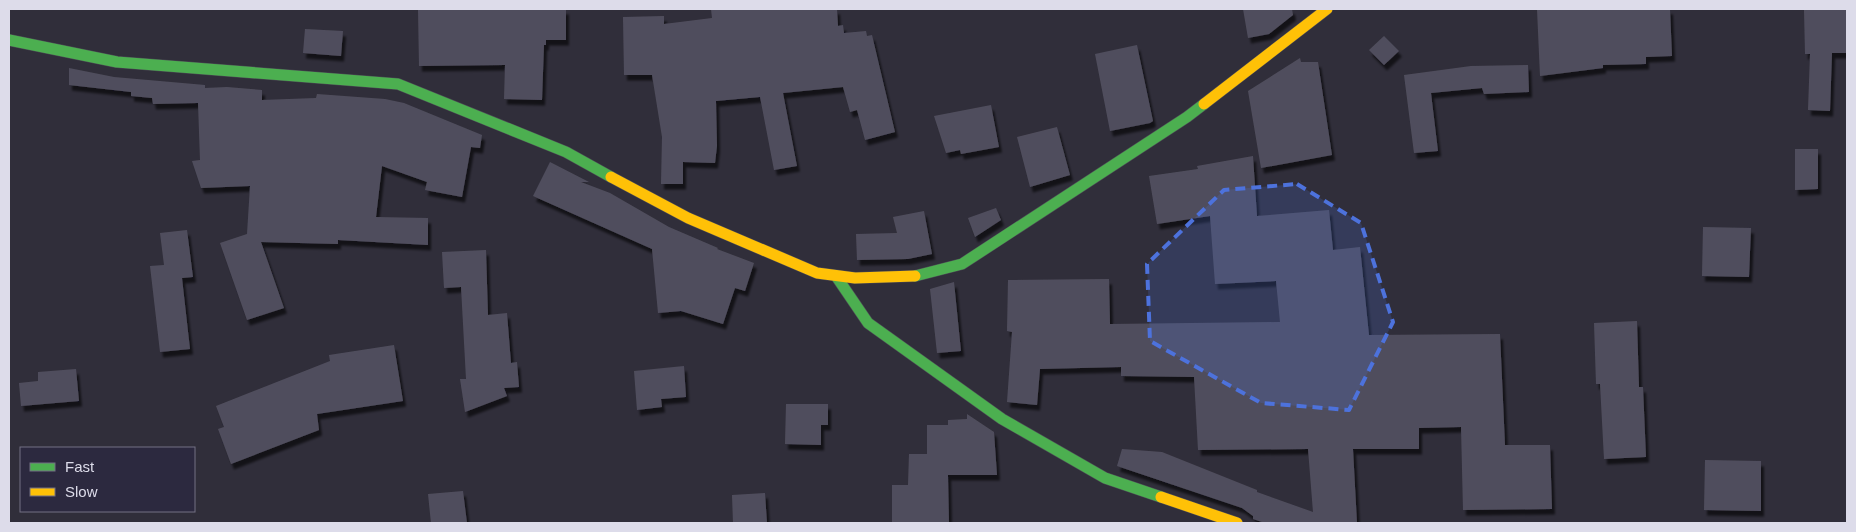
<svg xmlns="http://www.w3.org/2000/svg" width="1856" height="532" viewBox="0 0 1856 532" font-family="Arial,sans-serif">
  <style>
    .building { fill: #504e5d; filter: url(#shadow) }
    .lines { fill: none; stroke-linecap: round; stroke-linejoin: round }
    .fast-casing { stroke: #4c4b55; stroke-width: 12 }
    .slow-casing { stroke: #4c4b55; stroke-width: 12 }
    .fast { stroke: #4caf50; stroke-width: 11 }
    .slow { stroke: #ffc107; stroke-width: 11 }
    .marked { fill: #4d72dc; fill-opacity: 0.2; stroke: #4d72dc; stroke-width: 4; stroke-dasharray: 10 6; stroke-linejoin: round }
  </style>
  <defs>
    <filter id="shadow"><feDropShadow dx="3" dy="5.5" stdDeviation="1" flood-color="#0009"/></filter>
  </defs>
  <rect width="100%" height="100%" fill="#302e3a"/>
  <path class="building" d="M418,9H566V40H546V45H544L542,100L504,99L505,65L419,66Z
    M711,9H837L838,26L843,25L844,33L866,31L867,36L872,35L895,132L865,140L857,110L850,112L843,87L783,93L797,166L774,170L760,97L716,101L717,146L715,163L683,162V184H661L662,137L652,75H624L623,17L664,16V24L712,18Z
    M1243,9H1292L1293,15L1269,34L1248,38Z
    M1537,9H1670L1672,56L1646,57V64L1603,65V68L1540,76Z
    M1804,9H1847V53H1832L1830,111L1808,110L1810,54H1805Z
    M305,29L343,31L341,56L303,53Z
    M1384,36L1399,51L1384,65L1369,50Z
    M1137,45L1153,121L1150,123L1110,131L1095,54Z
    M1300,58L1301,62H1318L1332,155L1261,168L1248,91Z
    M1528,65L1529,92L1484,94L1482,88L1431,93L1438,151L1414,153L1404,75L1471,66Z
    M69,68L114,77L205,85V88L227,87L262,90V100L316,98L317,94L385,99L404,103L482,135L480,148L471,147L462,197L425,190L427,182L382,166L376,217L428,218V245L338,240V244L261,242L284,308L247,320L220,243L247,234L250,186L201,188L192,161L200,160L198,103L153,104L152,98L131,96V92L69,85Z
    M991,105L999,147L961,154L960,150L946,153L934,116Z
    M1057,127L1070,175L1030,187L1017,137Z
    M1795,149H1818V189L1795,190Z
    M1253,156L1257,216L1329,210L1333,250L1360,247L1369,335L1500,334L1505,445H1550L1552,509L1463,510L1461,427L1419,428V449H1353L1357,523H1265L1253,519V516L1242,508L1117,466L1122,449L1162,452L1257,490V492L1313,512L1308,449L1198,450L1194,377L1121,376V367L1040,369L1037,405L1007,402L1012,332L1007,331L1008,280L1109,279L1110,324L1280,322L1276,281L1215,284L1210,216L1157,224L1149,176L1198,169L1197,166Z
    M550,162L589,182H581L610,193L669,227L718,248L717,249L754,263L745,291L735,288L723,324L681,311L658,313L652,249L533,196Z
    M996,208L1001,220L975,237L968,218Z
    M924,211L932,254L908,259L857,260L856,234L897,233L893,217Z
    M1703,227L1751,228L1749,277L1702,276Z
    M187,230L193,277L182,278L190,349L160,352L150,266L164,265L160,233Z
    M486,250L488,315L507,313L511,363L517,362L519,387L504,388L507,396L465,412L460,379H466L461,287L444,288L442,252Z
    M954,282L961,351L937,353L930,289Z
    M1637,321L1639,387H1643L1646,457L1604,459L1600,384H1596L1594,323Z
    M394,345L403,401L317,414L319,430L231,464L218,429L224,427L216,406L330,361L329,355Z
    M684,366L686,397L661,399L662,407L637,410L634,371Z
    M76,369L79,401L21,406L19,383L38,381V372Z
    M786,404H828V425H821V445L785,444Z
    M967,414L994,432L997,475H948L949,523H892V485H908L909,454H927V425H948V420L967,419Z
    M1705,460L1761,461V511L1704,510Z
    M463,491L467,523H431L428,494Z
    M765,493L767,523H733L732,495Z"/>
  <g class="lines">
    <g class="fast-casing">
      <path id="fast" d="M9,40L117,62L398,84L566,152L611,177
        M836,276L868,323L1002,419L1105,478L1161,497
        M915,276L962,264L1187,117L1204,104"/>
    </g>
    <g class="slow-casing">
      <path id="slow" d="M1204,104L1327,9
        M611,177L688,218L817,273L855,278L915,276
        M1161,497L1237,523"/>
    </g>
    <use href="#fast" class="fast"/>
    <use href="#slow" class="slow"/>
  </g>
  <path class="marked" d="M1297,184L1361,223L1393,322L1349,410L1261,403L1150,341L1147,264L1224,190Z"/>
  <rect width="1856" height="532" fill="none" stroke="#dddcea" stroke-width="20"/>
  <rect x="20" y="447" width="175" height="65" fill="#2c293f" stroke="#737183"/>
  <rect x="30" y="463" width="25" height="8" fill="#4caf50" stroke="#737183"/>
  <text x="65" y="472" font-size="15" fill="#dddcea">Fast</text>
  <rect x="30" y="488" width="25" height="8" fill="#ffc107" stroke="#737183"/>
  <text x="65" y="497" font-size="15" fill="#dddcea">Slow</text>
</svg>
